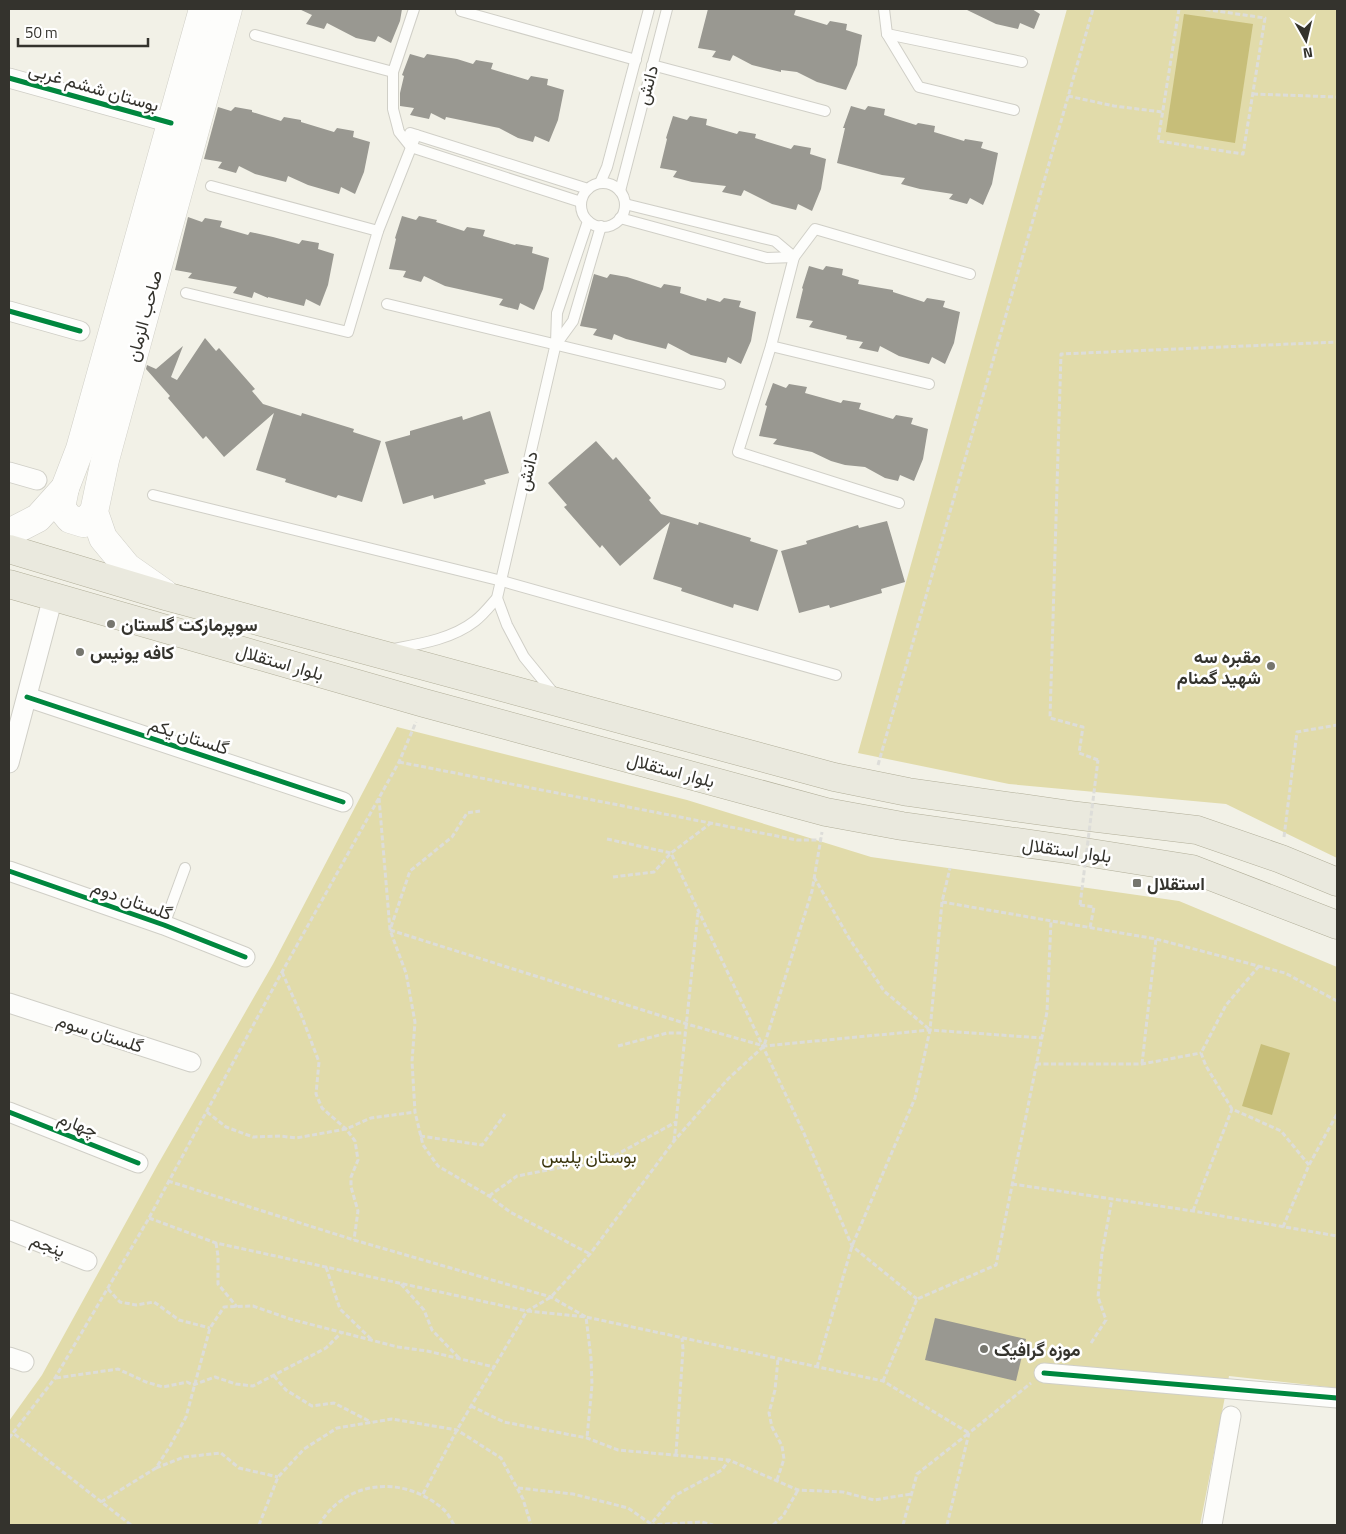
<svg xmlns="http://www.w3.org/2000/svg" width="1346" height="1534" font-family="'Titillium Web',Vazirmatn,sans-serif">
	<rect width="100%" height="100%" fill="#f2f1e7"/>
	<g fill="#e1dbaa">
		<path d="M1067 9H1337V858L1226 804 1009 784 858 753Z"/>
		<path d="M397 727 687 800 871 857 1179 901 1337 967V1388L1229 1376 1200 1525H9V1421L42 1375 157 1166 273 964Z"/>
	</g>
	<g fill="#c7be79">
		<path d="M1184 14 1253 24 1235 143 1166 132Z"/>
		<path d="M1261 1044 1290 1053 1272 1115 1242 1106Z"/>
	</g>
	<g fill="#999891">
		<path d="M299 9H402L400 21 391 43 378 36 375 42 356 38 327 23 324 29 306 24 312 15Z"/>
		<path d="M708 9H796L794 15 827 25 830 21 847 24 846 30 862 35 857 65 846 90 817 82 797 72 781 70V72L752 65 733 55 730 61 712 57 716 51 698 48Z"/>
		<path d="M965 9H1032L1040 14 1034 29 1020 23 1018 29 996 24Z"/>
		<path d="M410 54 424 58 427 54 457 59 473 64 476 60 493 63 491 69 528 80 531 76 548 79 547 85 564 90 558 120 549 142 535 136 533 142 518 138 499 128 446 117 445 120 431 113 429 119 410 115 414 108 400 106V93L404 76 402 75Z"/>
		<path d="M851 106 865 110 868 106 885 109 884 115 916 125 918 123 935 126 934 132 964 141 965 139 983 142 981 148 998 153 992 184 983 205 970 198 967 204 949 199 953 194 920 189 901 184 905 178 882 175 837 163 845 128H843Z"/>
		<path d="M218 107 231 111 235 107 252 110V112L281 121 284 117 301 120V122L334 132 337 128 354 131 353 137 370 142 364 172 355 194 341 187 339 194 308 185 288 176 286 182 255 174 239 166 236 173 218 168 222 162 204 159Z"/>
		<path d="M673 116 687 120 690 116 707 119 706 125 737 134 739 131 756 134 755 138 791 149 794 145 811 148 810 154 826 159 821 189 812 211 798 204 796 210 772 204 744 190 741 196 722 192 726 186 692 182 673 177 677 171 660 168 667 139 666 138Z"/>
		<path d="M402 216 416 220 419 216 437 220 436 222 464 231 467 227 485 230 483 236 515 245 516 244 533 247 532 253 549 258 543 289 534 310 520 303 518 310 499 305 503 299 445 286 424 276 421 282 403 277 406 271 389 269 396 239 395 238Z"/>
		<path d="M188 217 202 222 205 218 222 221 220 227 248 235 250 232 273 237 299 244 302 240 319 243 318 249 334 254 328 285 320 306 306 299 304 306 268 297V298L254 292 252 298 233 293 237 287 188 278 192 273 175 270Z"/>
		<path d="M809 266 823 270 826 266 843 269 842 275 859 280 858 284 893 290V292L924 302 927 298 945 301 943 307 960 312 954 343 945 364 932 357 929 364 899 356 880 346 878 352 859 348 863 342 846 339 847 336 809 327 813 321 796 318 803 289 802 288Z"/>
		<path d="M594 274 607 278 610 274 627 277 661 288 664 284 681 287 680 293 706 301 707 298 720 302 724 298 741 301 739 307 756 312 751 341 741 364 728 357 726 363 691 355 668 343 666 349 626 339 614 334 612 340 593 335 597 329 580 326Z"/>
		<path d="M205 338 216 351 219 348 255 389 252 391 263 404 301 416 302 413 354 429 353 432 381 441 362 502 338 495 336 498 285 482 286 479 256 470 274 413 224 457 206 436 203 439 168 398 170 396 146 369 147 365 156 369 183 346 171 377 177 380Z"/>
		<path d="M773 383 786 388 789 384 807 387 805 393 841 403 843 400 861 403 859 409 893 419 896 415 913 418 911 424 928 429 923 459 914 481 900 475 898 481 885 478 865 467 845 465 831 461 812 452 773 444 777 439 759 436 767 406 765 405Z"/>
		<path d="M490 411 509 473 484 480 486 484 434 499 433 495 403 504 385 442 410 435V431L462 416 463 420Z"/>
		<path d="M596 441 613 460 616 457 651 498 649 500 661 514 698 525 699 522 751 538 750 541 778 550 758 611 734 604 733 608 681 591 682 588 653 579 670 522 620 566 602 545 600 548 564 507 567 505 548 483Z"/>
		<path d="M887 521 905 582 881 589 882 593 830 608 829 605 799 613 781 551 807 544 806 541 858 525 859 528Z"/>
		<path d="M935 1318 1026 1339 1016 1381 925 1360Z"/>
	</g>
	<g fill="none" stroke-linecap="round" stroke-linejoin="round">
		<defs>
			<g id="service">
				<path d="M414 9 393 72V109L399 132 411 147 581 202"/>
				<path d="M884 9 887 34 919 87 1014 110"/>
				<path d="M461 11 636 60"/>
				<path d="M887 34 1022 62"/>
				<path d="M255 35 393 72"/>
				<path d="M652 65 825 111"/>
				<path d="M410 133 588 189"/>
				<path d="M600 183 607 167 649 9"/>
				<circle cx="603" cy="205" r="22"/>
				<path d="M211 186 378 231"/>
				<path d="M620 191 667 9"/>
				<path d="M625 204 775 241 794 257"/>
				<path d="M620 218 767 258 794 257"/>
				<path d="M186 293 348 332 378 231 416 135"/>
				<path d="M387 304 720 384"/>
				<path d="M557 343 573 321 601 226"/>
				<path d="M771 346 929 384"/>
				<path d="M153 495 502 581 836 675"/>
				<path d="M899 503 738 452 771 346 794 257 815 229 970 274"/>
				<path d="M497 598 507 625 524 657 555 695"/>
				<path d="M393 649C420 644 452 639 475 621 483 615 490 606 497 598L556 343 557 313 588 221"/>
				<path d="M164 925 185 868"/>
			</g>
			<g id="minor">
				<path d="M9 78 171 123"/>
				<path d="M9 311 80 331"/>
				<path d="M9 472 37 480"/>
				<path d="M27 697 343 802"/>
				<path d="M9 763 53 597"/>
				<path d="M9 871 164 925 245 957"/>
				<path d="M9 1003 191 1062"/>
				<path d="M9 1112 138 1163"/>
				<path d="M9 1230 87 1261"/>
				<path d="M9 1357 24 1362"/>
				<path d="M1044 1373 1337 1398"/>
				<path d="M1212 1525 1231 1416"/>
			</g>
			<g id="secondary">
				<path d="M65 488 61 508 70 519 83 523 94 512"/>
				<path d="M9 533 38 518 65 488 80 449 203 9"/>
				<path d="M164 593 127 567 103 538 94 512 105 460 228 9"/>
			</g>
			<g id="primary">
				<path d="M9 549 169 597 834 777 908 792 1071 815 1197 830 1281 859 1337 882"/>
				<path d="M9 584 424 703 826 812 902 826 1066 849 1192 869 1337 925"/>
			</g>
		</defs>
		<use href="#service" stroke="#d0cfc7" stroke-width="12"/>
		<use href="#minor" stroke="#d0cfc7" stroke-width="21"/>
		<use href="#secondary" stroke="#d0cfc7" stroke-width="29"/>
		<use href="#primary" stroke="#b1ae99" stroke-width="29"/>
		<g stroke="#ddddd9" stroke-width="3" stroke-dasharray="5 2.5" stroke-linecap="butt">
			<path d="M1179 9 1158 141 1243 154 1265 18 1203 9"/>
			<path d="M1253 94 1337 97"/>
			<path d="M1068 96 1114 106 1162 112"/>
			<path d="M1098 760 1079 753 1083 727 1050 718 1061 354 1337 342"/>
			<path d="M399 762 797 840H821"/>
			<path d="M878 765 1093 9"/>
			<path d="M379 798 390 930 406 973 415 1022 412 1061 415 1112 423 1145 438 1166 489 1196 510 1212 590 1254"/>
			<path d="M1284 837 1297 732 1337 725"/>
			<path d="M607 839 671 853 803 1131 852 1246 917 1299"/>
			<path d="M613 877 654 872 671 853 711 823"/>
			<path d="M814 877 849 938 884 991 930 1030"/>
			<path d="M942 902 1156 939 1285 973 1337 1001"/>
			<path d="M1080 905 1094 907 1090 928"/>
			<path d="M391 927 410 871 452 837 467 813 480 811"/>
			<path d="M390 930 687 1024 764 1046 930 1030 1042 1038"/>
			<path d="M1259 966 1226 1005 1201 1053 1206 1066 1232 1109 1281 1131 1309 1165"/>
			<path d="M282 972 302 1017 319 1062 316 1094 322 1108 346 1129 355 1141 358 1160 351 1177V1187L358 1211 354 1240"/>
			<path d="M618 1046 667 1033H686"/>
			<path d="M1036 1064H1142L1201 1053"/>
			<path d="M1142 1064 1156 939"/>
			<path d="M207 1112 226 1127 253 1137 280 1136 296 1138 346 1129 371 1118 415 1112"/>
			<path d="M420 1136 482 1145 505 1114"/>
			<path d="M674 1141 698 913"/>
			<path d="M168 1181 354 1240 551 1297 586 1317 591 1358 592 1385 587 1438"/>
			<path d="M1012 1184 1193 1211 1337 1236"/>
			<path d="M489 1196 517 1176 574 1165 588 1166 614 1156 676 1122"/>
			<path d="M1193 1211 1232 1109"/>
			<path d="M149 1218 216 1243 527 1311 586 1317 883 1381 969 1433 917 1474 903 1525"/>
			<path d="M1283 1227 1309 1165 1337 1114"/>
			<path d="M216 1243 218 1256V1284L237 1307"/>
			<path d="M326 1267 340 1309 371 1339"/>
			<path d="M401 1284 424 1310 432 1330 460 1359"/>
			<path d="M108 1289 120 1302 136 1305 154 1302 179 1320 210 1328"/>
			<path d="M1091 1343 1106 1320 1098 1297 1102 1253 1112 1199"/>
			<path d="M817 1367 852 1246 915 1098 930 1030 942 902 950 868"/>
			<path d="M274 1376 286 1390 312 1406 334 1403 371 1422"/>
			<path d="M56 1378 118 1369 146 1382 163 1387 187 1382 193 1385 215 1377 236 1384 253 1386 326 1348 342 1332"/>
			<path d="M883 1381 917 1299 996 1265 1047 1012 1051 921"/>
			<path d="M471 1406 504 1422 587 1438 618 1450 729 1460 798 1490 843 1492 874 1500 911 1494"/>
			<path d="M9 1438 13 1433"/>
			<path d="M676 1454 683 1349 682 1338"/>
			<path d="M156 1468 184 1457 221 1453 239 1468 278 1477"/>
			<path d="M777 1480 784 1459 782 1446 772 1427 769 1413 775 1390 778 1359"/>
			<path d="M518 1488 573 1494 628 1508 651 1524 674 1496 722 1470 729 1460"/>
			<path d="M423 1494 457 1430 527 1311 551 1297 590 1254 674 1141 728 1079 764 1046 812 891 822 832"/>
			<path d="M101 1502 156 1468 170 1446 186 1417 210 1328 224 1307 253 1306 290 1319 398 1347 427 1351 494 1367"/>
			<path d="M131 1525 13 1433 55 1378 149 1218 282 972 399 762 416 722"/>
			<path d="M259 1525 278 1477 304 1449 337 1428 392 1419 457 1430 501 1458 523 1499 531 1525"/>
			<path d="M319 1525C346 1479 404 1475 443 1509 448 1513 451 1520 454 1525"/>
			<path d="M650 1525 702 1522 713 1525"/>
			<path d="M773 1525 783 1516 798 1490"/>
			<path d="M947 1525 969 1433 1031 1383"/>
		</g>
		<use href="#service" stroke="#fdfdfb" stroke-width="10"/>
		<use href="#minor" stroke="#fdfdfb" stroke-width="19"/>
		<use href="#secondary" stroke="#fdfdfb" stroke-width="28"/>
		<use href="#primary" stroke="#eae9de" stroke-width="28"/>
		<path stroke="#ddddd9" stroke-width="3" stroke-dasharray="5 2.5" stroke-linecap="butt" d="M1080 905 1098 760"/>
		<defs>
			<g id="cycleway">
				<path d="M9 78 171 123"/>
				<path d="M9 311 80 331"/>
				<path d="M27 697 343 802"/>
				<path d="M9 871 164 925 245 957"/>
				<path d="M9 1112 138 1163"/>
				<path d="M1044 1373 1337 1398"/>
			</g>
		</defs>
		<use href="#cycleway" stroke="#fff" stroke-width="8"/>
		<use href="#cycleway" stroke="#00873e" stroke-width="5"/>
	</g>
	<g fill="#76766e" stroke="#fff" stroke-width="2">
		<circle cx="111" cy="624" r="5"/>
		<circle cx="80" cy="652" r="5"/>
		<circle cx="1271" cy="666" r="5"/>
		<rect x="1132" y="878" width="10" height="10" rx="2.5"/>
		<circle cx="984" cy="1349" r="5"/>
	</g>
	<g text-anchor="middle" dominant-baseline="central" stroke-width="5" stroke-linejoin="round" paint-order="stroke">
		<g font-size="18" fill="#34332d" stroke="#fff">
			<text transform="translate(647 85) rotate(-75)">دانش</text>
			<text transform="translate(94 87) rotate(16)">بوستان ششم غربی</text>
			<text transform="translate(144 316) rotate(-75)">صاحب الزمان</text>
			<text transform="translate(527 471) rotate(-77)">دانش</text>
			<text transform="translate(280 662) rotate(16)">بلوار استقلال</text>
			<text transform="translate(189 736) rotate(18)">گلستان یکم</text>
			<text transform="translate(671 770) rotate(15)">بلوار استقلال</text>
			<text transform="translate(1067 850) rotate(8)">بلوار استقلال</text>
			<text transform="translate(132 900) rotate(20)">گلستان دوم</text>
			<text transform="translate(100 1033) rotate(18)">گلستان سوم</text>
			<text transform="translate(78 1124) rotate(21)">چهارم</text>
			<text transform="translate(48 1245) rotate(22)">پنجم</text>
		</g>
		<g font-size="18" font-weight="bold" fill="#34332d" stroke="#fff" text-anchor="start">
			<text x="121" y="624">سوپرمارکت گلستان</text>
			<text x="90" y="652">کافه یونیس</text>
			<text x="1261" y="656" text-anchor="end">مقبره سه<tspan x="1261" dy="21">شهید گمنام</tspan></text>
			<text x="1147" y="883">استقلال</text>
			<text x="994" y="1349">موزه گرافیک</text>
		</g>
		<g font-size="18" fill="#3b360e" stroke="#fff">
			<text x="589" y="1156">بوستان پلیس</text>
		</g>
	</g>
	<rect width="1346" height="1534" fill="none" stroke="#34332d" stroke-width="20"/>
	<g transform="translate(1306 40) rotate(172)" stroke="#ffffff" stroke-width="4" paint-order="stroke">
	<path d="M0-4L9 19L0 12L-9 19Z" fill="#34332d"/>
	<text y="-8" font-size="14" font-weight="bold" text-anchor="middle" fill="#34332d">N</text>
	</g>
	<path d="M18 38v8h130v-8" fill="none" stroke="#34332d" stroke-width="2.5"/>
	<text x="25" y="38" font-size="15" fill="#34332d" stroke="#ffffff" stroke-width="4" paint-order="stroke">50 m</text>
</svg>
